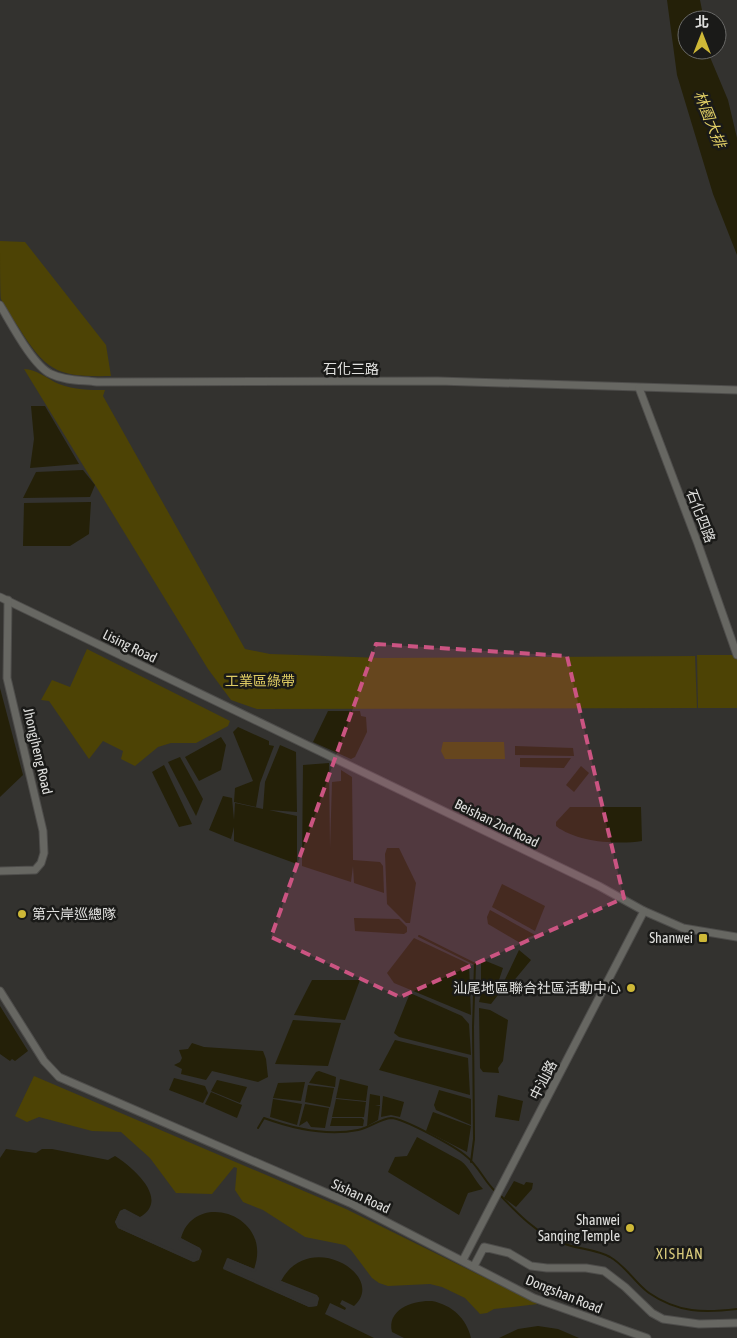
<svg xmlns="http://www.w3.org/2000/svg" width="737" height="1338" font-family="'Asap Condensed','Noto Sans TC',sans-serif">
	<rect width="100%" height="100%" fill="#33322f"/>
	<g fill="#4d4305">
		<path d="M0 241 25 242 106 345 111 376C59 377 47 373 19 328 13 319 5 309 1 299 0 289 0 253 0 241Z"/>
		<path d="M24 369C37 369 47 379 59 384 75 390 89 390 105 390L103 396 245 649 270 654 382 658 695 656 697 708 257 709 231 700 208 669Z"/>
		<path d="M87 649 230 721 228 726 196 743H171L158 747 135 766 121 759 123 751 103 741 89 759 49 701 41 700 52 680 70 687Z"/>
		<path d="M697 655H737V708H698Z"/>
		<path d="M443 742H504L505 759H445L441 751Z"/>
		<path d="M34 1076 346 1209 538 1304 494 1309 487 1313 480 1314 465 1298 442 1287 430 1284 388 1286 379 1283 372 1278 351 1250 345 1245 305 1237 263 1210 243 1202 235 1190 237 1168 234 1167 212 1194 176 1193 150 1158 121 1132 92 1131 39 1117 27 1122 15 1116Z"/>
	</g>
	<g fill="#242008">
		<path d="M667 0H700L704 20H687V50H707L728 100 737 138V255L713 194 677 75Z"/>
		<path d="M31 406H45L79 464 30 468 34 439Z"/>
		<path d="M83 470 95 485 90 497 23 498 36 472Z"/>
		<path d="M91 502 89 534 70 546H23L24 503Z"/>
		<path d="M0 688 23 775 0 797Z"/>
		<path d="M328 711H360L361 716 366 717 367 732 355 757 351 759 313 742Z"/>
		<path d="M238 727 269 741V745L274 746 260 783 256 807 234 802 235 788 253 781 233 732Z"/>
		<path d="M221 737 226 745 221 770 199 781 185 757Z"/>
		<path d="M280 745 296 752 297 812 269 810 297 816V864L234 841V827L231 839 209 830 223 796 232 798 234 820 235 803 263 809 265 782Z"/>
		<path d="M515 746 573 748 574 756 515 755Z"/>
		<path d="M180 757 203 799 196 816 168 762Z"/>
		<path d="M520 758H571L564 768 520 767Z"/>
		<path d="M329 763 330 849 332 782 341 781V770L352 777 353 860 380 862 383 866 384 893 354 883 353 866 351 882 302 866 303 765Z"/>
		<path d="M164 765 192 824 179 827 152 772Z"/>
		<path d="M581 766 589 773 574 792 566 785Z"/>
		<path d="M570 807H641L642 841C617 845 576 842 556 826V822Z"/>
		<path d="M387 848H399L416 883 410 923H406L387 904 385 854Z"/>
		<path d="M502 884 545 906 535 931 492 907Z"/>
		<path d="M490 910 535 935 527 938 522 944 488 924 487 917Z"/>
		<path d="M354 918 399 919 407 927V932L404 934 355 931Z"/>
		<path d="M414 938 469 964 471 1015 394 983 387 973Z"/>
		<path d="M519 950 531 960 502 995H498L491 1004 479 1002 483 986 500 990Z"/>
		<path d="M481 959 503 968 497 986 481 982Z"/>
		<path d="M312 980H360L345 1020 294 1015Z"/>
		<path d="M410 993 462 1016 469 1024 471 1055 399 1037 394 1033Z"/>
		<path d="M0 1006 28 1051 15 1061 12 1059 10 1061 0 1054Z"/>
		<path d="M479 1008 490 1010 508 1020 503 1061 498 1068 499 1073 483 1072 480 1068Z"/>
		<path d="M293 1020 341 1023 328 1066 275 1064Z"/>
		<path d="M395 1040 468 1058 470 1095 379 1070Z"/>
		<path d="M192 1043 204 1047 263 1051 266 1059 268 1077 258 1082 212 1071 206 1080 181 1074 182 1069 174 1065 180 1062 182 1058 179 1050 188 1049Z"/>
		<path d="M319 1071 336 1077 335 1087 309 1083 316 1072Z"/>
		<path d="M174 1078 205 1086 208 1093 203 1103 169 1090Z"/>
		<path d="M340 1079 368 1086 366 1101 336 1098Z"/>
		<path d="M217 1080 247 1087 240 1103 211 1091Z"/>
		<path d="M305 1082 301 1101 273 1098 278 1083Z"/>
		<path d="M308 1085 334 1088 330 1107 305 1102Z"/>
		<path d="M439 1090 471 1099V1125L436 1110 434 1105Z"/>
		<path d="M211 1092 242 1105 237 1118 205 1104Z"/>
		<path d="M370 1094 380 1096V1105H375L380 1106 378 1120 367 1126Z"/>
		<path d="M498 1095 523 1101 519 1121 495 1117Z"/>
		<path d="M383 1096 404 1102 400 1117 391 1115 381 1117Z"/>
		<path d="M273 1099 302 1104 297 1125 270 1117Z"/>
		<path d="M336 1099 366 1102 364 1117H332Z"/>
		<path d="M305 1104 329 1108 325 1128 311 1127 307 1121 299 1126Z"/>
		<path d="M433 1112 471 1126 467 1152 426 1131Z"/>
		<path d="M332 1118H362L364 1120 363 1126H330Z"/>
		<path d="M417 1137 461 1161C470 1168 474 1180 483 1189L468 1193 459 1215 388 1172 395 1157 407 1156Z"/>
		<path d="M6 1149 36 1153 42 1149H52L108 1160 115 1156C131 1166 171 1199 140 1217L125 1209 120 1211 115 1222 118 1228 193 1262 199 1259 200 1248 181 1238C195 1189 274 1215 254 1269L228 1258 223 1269 309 1307 317 1306 319 1298 281 1281C309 1228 388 1276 354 1306L342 1300 340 1304 346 1308 345 1310 330 1303 325 1314 374 1338H0V1158Z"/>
		<path d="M514 1181 524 1185 526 1182 533 1183 532 1189 516 1207 504 1198Z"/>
		<path d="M432 1301C452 1305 466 1318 471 1338H404L392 1332C386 1309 414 1300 432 1301Z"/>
		<path d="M538 1326 558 1329 579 1338H499L518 1329Z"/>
	</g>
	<g fill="#33322f">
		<path d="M124 1209 143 1219H139L124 1212 118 1222 120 1226 194 1259 197 1258 198 1249 179 1240 178 1237 200 1248 202 1251 199 1260 194 1262 118 1228 115 1222 120 1211Z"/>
		<path d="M227 1258 257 1270 254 1272 229 1261 226 1267 309 1305 315 1304V1297L280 1283 279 1280 317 1295 319 1298 317 1306 309 1307 223 1268Z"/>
	</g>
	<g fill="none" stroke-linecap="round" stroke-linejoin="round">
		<g stroke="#242008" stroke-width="2">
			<path d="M419 936 475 964 473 1027 474 1139 471 1162"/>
			<path d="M258 1128 264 1118C294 1129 327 1136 358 1130 369 1128 380 1119 391 1118 403 1118 456 1147 466 1156 478 1165 484 1181 495 1191"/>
			<path d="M499 1194C517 1213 537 1234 562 1243 577 1249 595 1249 610 1257 626 1266 635 1283 649 1293 678 1313 704 1313 737 1309"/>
		</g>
		<defs>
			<g id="minor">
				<path d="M0 305C11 323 33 366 51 374 65 381 82 380 97 382L438 381 737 390"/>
				<path d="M639 388 698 544 737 655"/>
				<path d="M0 597 599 886 644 911 683 928 737 937"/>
				<path d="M0 871 35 870 41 863 44 853 43 831 7 678 8 600"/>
				<path d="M0 991 44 1061 59 1077 350 1203 534 1298 647 1338"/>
				<path d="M463 1260 644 911"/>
				<path d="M474 1266 484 1247 509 1253 531 1266 547 1268H586L604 1271 625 1287 652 1313 663 1319 699 1324 737 1323"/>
			</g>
		</defs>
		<use href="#minor" stroke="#4e4d4b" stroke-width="9"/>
		<use href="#minor" stroke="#676762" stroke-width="7"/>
	</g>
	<path fill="#cb5482" fill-opacity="0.2" stroke="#cb5482" stroke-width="4" stroke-dasharray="10 6" stroke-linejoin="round" d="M376 644 567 656 624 898 400 997 271 937Z"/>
	<g fill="#ceb837" stroke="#1a1a18" stroke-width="2">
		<circle cx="22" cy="914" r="5"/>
		<rect x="698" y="933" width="10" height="10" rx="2.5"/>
		<circle cx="631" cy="988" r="5"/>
		<circle cx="630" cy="1228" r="5"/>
	</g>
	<g text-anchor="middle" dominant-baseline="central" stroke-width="5" stroke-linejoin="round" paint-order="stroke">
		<g font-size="14" fill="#e0e0de" stroke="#1a1a18">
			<text x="351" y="369">石化三路</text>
			<text transform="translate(701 516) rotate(69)">石化四路</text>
			<text transform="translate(130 646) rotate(26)">Lising Road</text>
			<text transform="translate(38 751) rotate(77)">Jhongjheng Road</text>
			<text transform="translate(497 823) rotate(26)">Beishan 2nd Road</text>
			<text transform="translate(543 1080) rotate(-63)">中汕路</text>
			<text transform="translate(361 1196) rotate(25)">Sishan Road</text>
			<text transform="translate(564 1294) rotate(22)">Dongshan Road</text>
		</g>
		<g font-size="14" fill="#dfcc63" stroke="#1a1a18">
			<text x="260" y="681">工業區綠帶</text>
		</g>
		<g font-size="14" fill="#e0e0de" stroke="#1a1a18" text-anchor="end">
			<text x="32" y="914" text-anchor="start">第六岸巡總隊</text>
			<text x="693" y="938">Shanwei</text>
			<text x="621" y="988">汕尾地區聯合社區活動中心</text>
			<text x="620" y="1220">Shanwei<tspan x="620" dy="16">Sanqing Temple</tspan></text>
		</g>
		<g font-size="15" font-style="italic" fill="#e0ce65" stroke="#1a1a18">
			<text transform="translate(710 119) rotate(68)">林園大排</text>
		</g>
		<g font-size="15" letter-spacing="1" fill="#d7c97b" stroke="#1a1a18">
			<text x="680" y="1253">XISHAN</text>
		</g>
	</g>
	<g transform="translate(702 35)"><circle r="24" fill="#1a1a18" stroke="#696967"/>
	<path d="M0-4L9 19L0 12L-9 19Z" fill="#ceb837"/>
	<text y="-8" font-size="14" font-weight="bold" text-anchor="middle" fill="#e0e0de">北</text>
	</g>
</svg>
